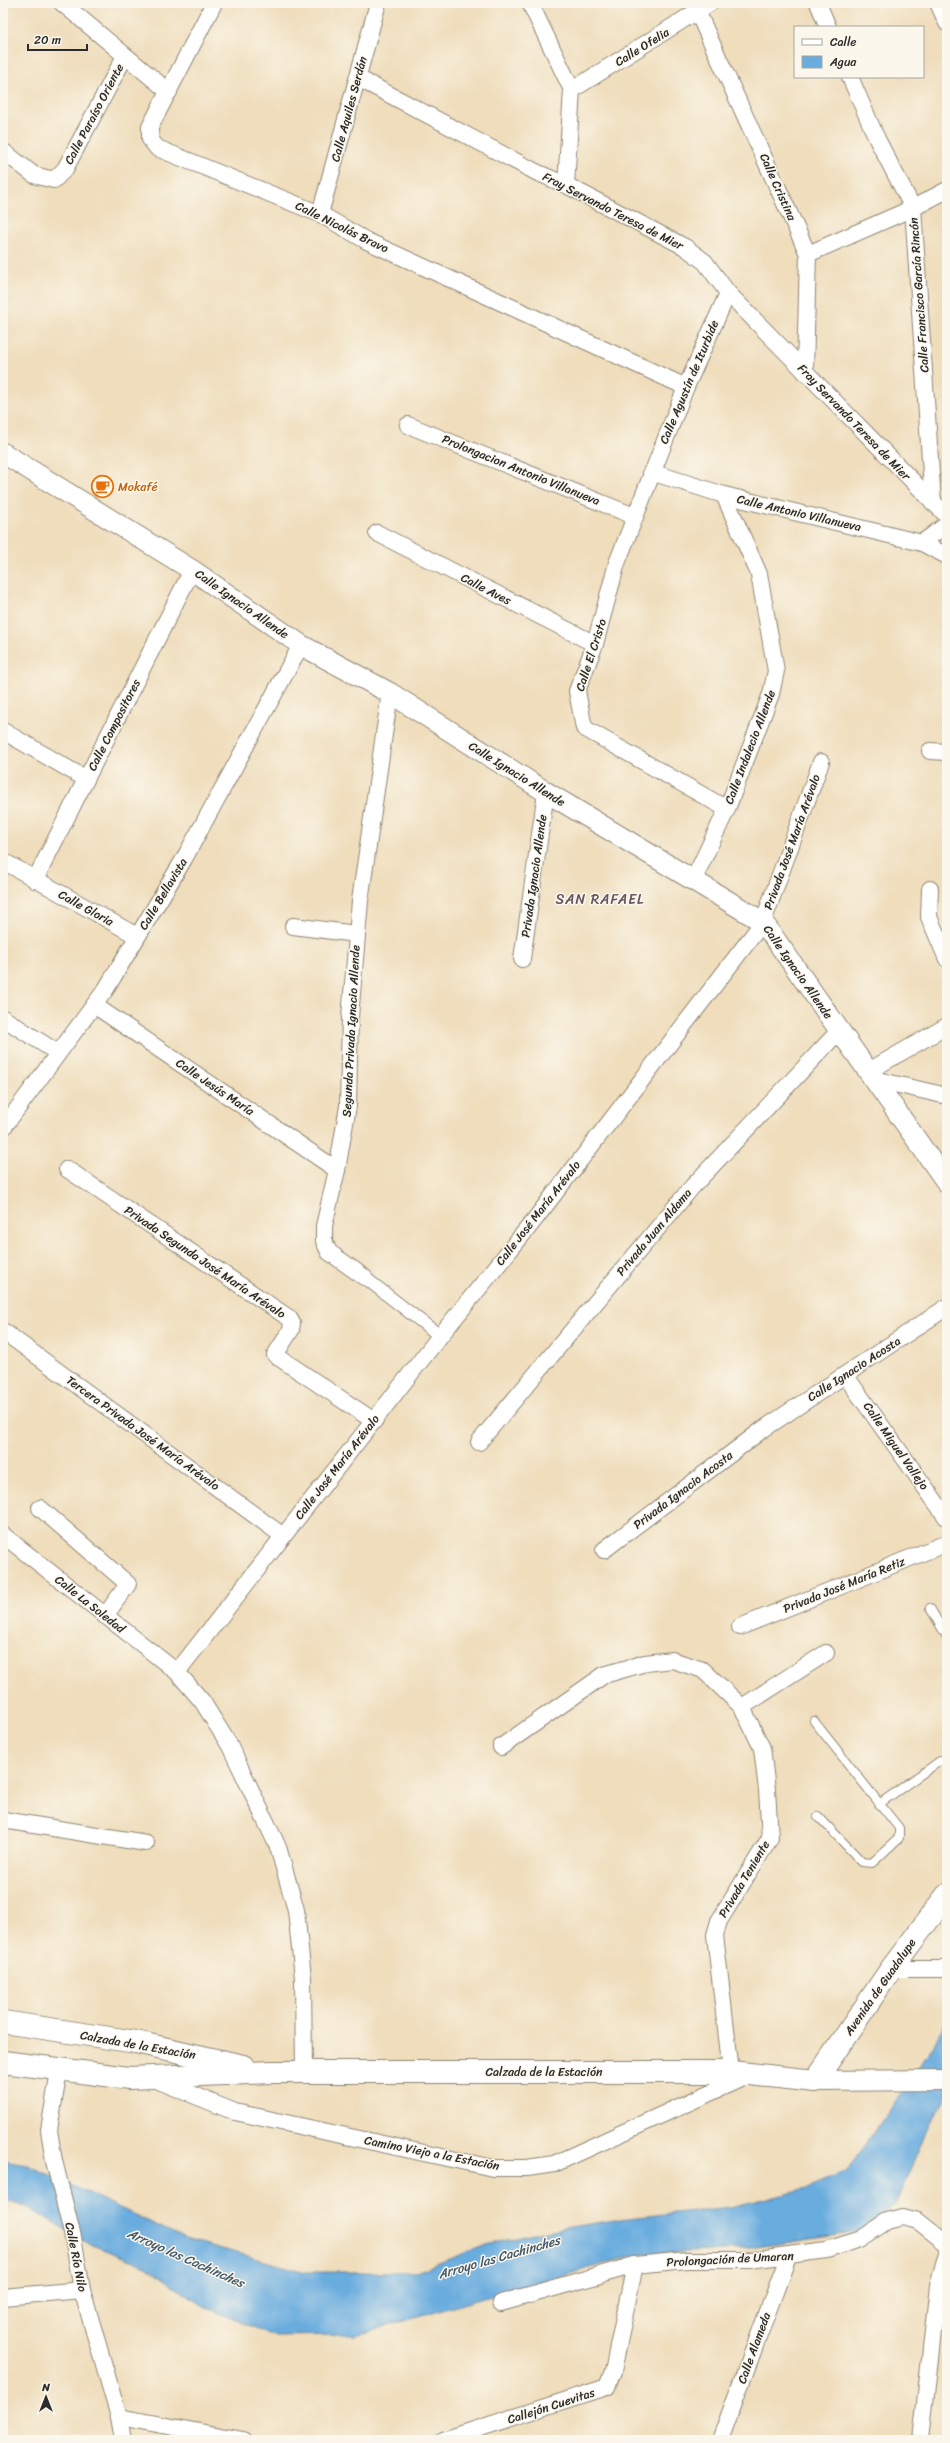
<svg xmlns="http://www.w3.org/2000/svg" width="950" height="2443" font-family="Sriracha,sans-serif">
	<rect width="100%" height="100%" fill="#fbf7ec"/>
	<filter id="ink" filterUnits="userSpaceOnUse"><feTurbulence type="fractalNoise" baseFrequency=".025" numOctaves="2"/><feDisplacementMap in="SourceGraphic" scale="8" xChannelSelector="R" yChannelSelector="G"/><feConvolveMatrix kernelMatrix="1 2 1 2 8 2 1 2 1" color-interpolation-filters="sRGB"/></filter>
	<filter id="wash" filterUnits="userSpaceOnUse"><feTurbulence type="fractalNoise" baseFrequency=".012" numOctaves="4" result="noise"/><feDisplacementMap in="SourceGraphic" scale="16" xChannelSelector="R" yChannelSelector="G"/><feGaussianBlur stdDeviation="0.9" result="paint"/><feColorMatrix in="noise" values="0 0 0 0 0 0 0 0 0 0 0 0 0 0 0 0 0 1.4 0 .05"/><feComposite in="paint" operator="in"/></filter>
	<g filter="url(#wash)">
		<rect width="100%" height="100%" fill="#efddbb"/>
		<path fill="#69acde" stroke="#4a6c84" d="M947 2022V2097L929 2125 895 2205 859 2232 743 2249 635 2255 355 2335 273 2336 203 2306 143 2265 90 2244 29 2208 3 2200V2161L28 2165 186 2239 305 2272H416L482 2246 551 2230 627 2218 731 2207 810 2187 845 2172 902 2093Z"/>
	</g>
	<g filter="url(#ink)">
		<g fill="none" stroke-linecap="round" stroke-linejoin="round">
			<defs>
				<g id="service">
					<path d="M930 1608 947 1637"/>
					<path d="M814 1721 899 1828V1838L872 1863 862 1862 818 1816"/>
					<path d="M879 1804 947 1756"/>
				</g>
				<path id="pedestrian" d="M364 1277 440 1336"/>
				<g id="minor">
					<path d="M62 3 169 92"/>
					<path d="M214 3 150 127V139L157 148 320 214 367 241 686 387"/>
					<path d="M530 3 572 90 566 185"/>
					<path d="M818 3 828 27"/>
					<path d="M938 3 947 23"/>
					<path d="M698 13 808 254 805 372"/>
					<path d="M850 77 877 139 913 208 933 503"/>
					<path d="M358 78 536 172 566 185 685 247 705 262 728 293 947 516"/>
					<path d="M572 90 710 3"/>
					<path d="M3 151 34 175 54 180 65 169 125 56"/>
					<path d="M320 214 378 3"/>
					<path d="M808 254 913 208 947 190"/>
					<path d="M408 425 634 516"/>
					<path d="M651 472 724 495 922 543 947 556"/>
					<path d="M377 533 595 644"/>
					<path d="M922 543 947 524"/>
					<path d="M3 731 86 779"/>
					<path d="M930 751 947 752"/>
					<path d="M727 809 584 728 577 691 595 644 617 563 686 387 728 293"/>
					<path d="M3 861 137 936"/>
					<path d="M35 880 192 570"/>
					<path d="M693 881 727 809 771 694 776 671 759 574 724 495"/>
					<path d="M930 889 929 917 947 959"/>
					<path d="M293 926 356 934"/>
					<path d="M522 959 546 792"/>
					<path d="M94 1005 337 1170"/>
					<path d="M3 1018 58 1053"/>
					<path d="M867 1072 947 1026"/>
					<path d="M873 1079 947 1096"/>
					<path d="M3 1128 106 989 184 859 301 645"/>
					<path d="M67 1169 289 1318 292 1323 291 1330 275 1355 374 1421"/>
					<path d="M364 1277 329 1252 324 1241V1226L337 1170 348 1106 350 1017 360 901 390 693"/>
					<path d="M3 1331 283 1536"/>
					<path d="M845 1375 947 1518"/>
					<path d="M479 1442 692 1187 839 1031"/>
					<path d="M40 1508 128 1584 105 1616"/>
					<path d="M3 1535 177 1672 202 1701 230 1746 278 1847 296 1910 303 1978 304 2072"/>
					<path d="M604 1550 762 1430 947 1307"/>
					<path d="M740 1627 947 1543"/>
					<path d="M177 1672 440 1336 532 1223 763 922 821 762"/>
					<path d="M742 1707 826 1653"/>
					<path d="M501 1747 604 1675 645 1663 672 1660 703 1670 742 1707 762 1748 767 1790 770 1838 719 1921 715 1935 731 2072"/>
					<path d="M3 1820 146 1843"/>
					<path d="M891 1969H947"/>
					<path d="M59 2071 49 2130 54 2161 73 2237 82 2290 119 2417 123 2440"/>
					<path d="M154 2079 235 2112 493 2168H527L554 2164 749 2075"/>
					<path d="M3 2297 82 2290"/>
					<path d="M501 2303 635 2265 687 2260H750L827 2250 860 2239 887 2221 903 2217 918 2221 947 2244"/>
					<path d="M119 2417 243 2440"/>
					<path d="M443 2440 607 2387 613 2371 635 2265"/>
					<path d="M720 2440 788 2257"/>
					<path d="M921 2440 938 2285 947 2253"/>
				</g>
				<g id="tertiary">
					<path d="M3 453 192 570 301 645 390 693 546 792 763 922 947 1183"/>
					<path d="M815 2081 947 2080"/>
				</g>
				<g id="secondary">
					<path d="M3 2022 136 2042 243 2066"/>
					<path d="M3 2062 129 2078 272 2072H731L815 2081 891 1969 947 1895"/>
				</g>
			</defs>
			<use href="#service" stroke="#8d8473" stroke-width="10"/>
			<use href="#pedestrian" stroke="#8d8473" stroke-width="14"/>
			<use href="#minor" stroke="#8d8473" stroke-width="18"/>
			<use href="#tertiary" stroke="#8d8473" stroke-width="22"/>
			<use href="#secondary" stroke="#8d8473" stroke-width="24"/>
			<use href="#service" stroke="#fff" stroke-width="8"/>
			<use href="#pedestrian" stroke="#fff" stroke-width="12"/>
			<use href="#minor" stroke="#fff" stroke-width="16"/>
			<use href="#tertiary" stroke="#fff" stroke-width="20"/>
			<use href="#secondary" stroke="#fff" stroke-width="22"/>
		</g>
	</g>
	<defs>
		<symbol id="cafe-ring" viewBox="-11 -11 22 22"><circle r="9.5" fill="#fbf7ec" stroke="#e8710a" stroke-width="1.5"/><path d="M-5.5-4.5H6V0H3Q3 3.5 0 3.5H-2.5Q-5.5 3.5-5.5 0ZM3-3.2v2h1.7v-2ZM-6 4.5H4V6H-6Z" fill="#e8710a"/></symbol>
	</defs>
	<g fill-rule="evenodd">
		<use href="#cafe-ring" x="90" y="474" width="25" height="25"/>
	</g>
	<g text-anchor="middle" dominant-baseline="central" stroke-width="3" stroke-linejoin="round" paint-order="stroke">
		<g font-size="12" fill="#2b2b2b" stroke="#fbf7ec">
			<text transform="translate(642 47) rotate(-32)">Calle Ofelia</text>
			<text transform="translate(349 109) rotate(-75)">Calle Aquiles Serdán</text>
			<text transform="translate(94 114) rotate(-62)">Calle Paraíso Oriente</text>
			<text transform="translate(778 187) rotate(66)">Calle Cristina</text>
			<text transform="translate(613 211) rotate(27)">Fray Servando Teresa de Mier</text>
			<text transform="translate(342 227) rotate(26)">Calle Nicolás Bravo</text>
			<text transform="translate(919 295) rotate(-94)">Calle Francisco García Rincón</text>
			<text transform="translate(689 382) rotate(-67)">Calle Agustín de Iturbide</text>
			<text transform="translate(854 422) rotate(46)">Fray Servando Teresa de Mier</text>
			<text transform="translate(521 470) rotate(22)">Prolongacion Antonio Villanueva</text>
			<text transform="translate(799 513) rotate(13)">Calle Antonio Villanueva</text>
			<text transform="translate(486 589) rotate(27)">Calle Aves</text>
			<text transform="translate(242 604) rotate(35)">Calle Ignacio Allende</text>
			<text transform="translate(591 655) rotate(-72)">Calle El Cristo</text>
			<text transform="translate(114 725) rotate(-63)">Calle Compositores</text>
			<text transform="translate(750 747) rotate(-69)">Calle Indalecio Allende</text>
			<text transform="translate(517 774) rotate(32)">Calle Ignacio Allende</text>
			<text transform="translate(792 842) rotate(-70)">Privada José María Arévalo</text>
			<text transform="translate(534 876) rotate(-82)">Privada Ignacio Allende</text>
			<text transform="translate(163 894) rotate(-59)">Calle Bellavista</text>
			<text transform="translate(86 908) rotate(29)">Calle Gloria</text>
			<text transform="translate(798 972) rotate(55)">Calle Ignacio Allende</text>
			<text transform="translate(351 1031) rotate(-87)">Segunda Privada Ignacio Allende</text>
			<text transform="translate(215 1087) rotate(34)">Calle Jesús María</text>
			<text transform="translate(538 1213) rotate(-52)">Calle José María Arévalo</text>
			<text transform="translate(654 1232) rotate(-50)">Privada Juan Aldama</text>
			<text transform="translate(205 1262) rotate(34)">Privada Segunda José María Arévalo</text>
			<text transform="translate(854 1369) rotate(-33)">Calle Ignacio Acosta</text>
			<text transform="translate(143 1433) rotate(36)">Tercera Privada José María Arévalo</text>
			<text transform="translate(896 1446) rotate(55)">Calle Miguel Vallejo</text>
			<text transform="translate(337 1467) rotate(-52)">Calle José María Arévalo</text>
			<text transform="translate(683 1490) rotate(-37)">Privada Ignacio Acosta</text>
			<text transform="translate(844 1585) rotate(-22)">Privada José María Retiz</text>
			<text transform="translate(90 1604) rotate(38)">Calle La Soledad</text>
			<text transform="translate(744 1879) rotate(-59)">Privada Teniente</text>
			<text transform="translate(880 1987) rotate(-55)">Avenida de Guadalupe</text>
			<text transform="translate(138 2045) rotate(10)">Calzada de la Estación</text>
			<text x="544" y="2072">Calzada de la Estación</text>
			<text transform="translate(432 2153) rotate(11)">Camino Viejo a la Estación</text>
			<text transform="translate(76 2257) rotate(79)">Calle Río Nilo</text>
			<text transform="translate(730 2259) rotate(-3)">Prolongación de Umaran</text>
			<text transform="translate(754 2348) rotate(-70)">Calle Alameda</text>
			<text transform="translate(551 2406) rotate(-18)">Callejón Cuevitas</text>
		</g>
		<g font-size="12" fill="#c56008" stroke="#fbf7ec" text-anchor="start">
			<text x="118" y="487">Mokafé</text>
		</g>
		<g font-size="13" font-style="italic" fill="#41586a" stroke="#fbf7ec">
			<text transform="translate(499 2257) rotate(-16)">Arroyo las Cachinches</text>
			<text transform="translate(186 2258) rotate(24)">Arroyo las Cachinches</text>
		</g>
		<g font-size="14" letter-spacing="1" fill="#655763" stroke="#fbf7ec">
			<text x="600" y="899">SAN RAFAEL</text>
		</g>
	</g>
	<rect width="950" height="2443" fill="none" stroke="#fbf7ec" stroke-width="16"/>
	<rect x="794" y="26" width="130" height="52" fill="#fbf7ec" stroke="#a8a59f"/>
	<rect x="802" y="39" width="20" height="6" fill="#ffffff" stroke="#a8a59f"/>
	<text x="830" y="46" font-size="12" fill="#2b2b2b">Calle</text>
	<rect x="802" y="56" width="20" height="12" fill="#69acde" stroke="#a8a59f"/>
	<text x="830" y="66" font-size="12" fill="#2b2b2b">Agua</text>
	<g transform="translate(46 2397)" stroke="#fbf7ec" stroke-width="3" paint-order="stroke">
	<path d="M0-3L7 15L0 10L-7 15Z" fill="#2b2b2b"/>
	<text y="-6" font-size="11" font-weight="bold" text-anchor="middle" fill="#2b2b2b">N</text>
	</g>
	<path d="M28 44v6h59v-6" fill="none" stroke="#2b2b2b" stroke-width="2"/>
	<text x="34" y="44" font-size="12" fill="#2b2b2b" stroke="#fbf7ec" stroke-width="3" paint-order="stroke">20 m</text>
</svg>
